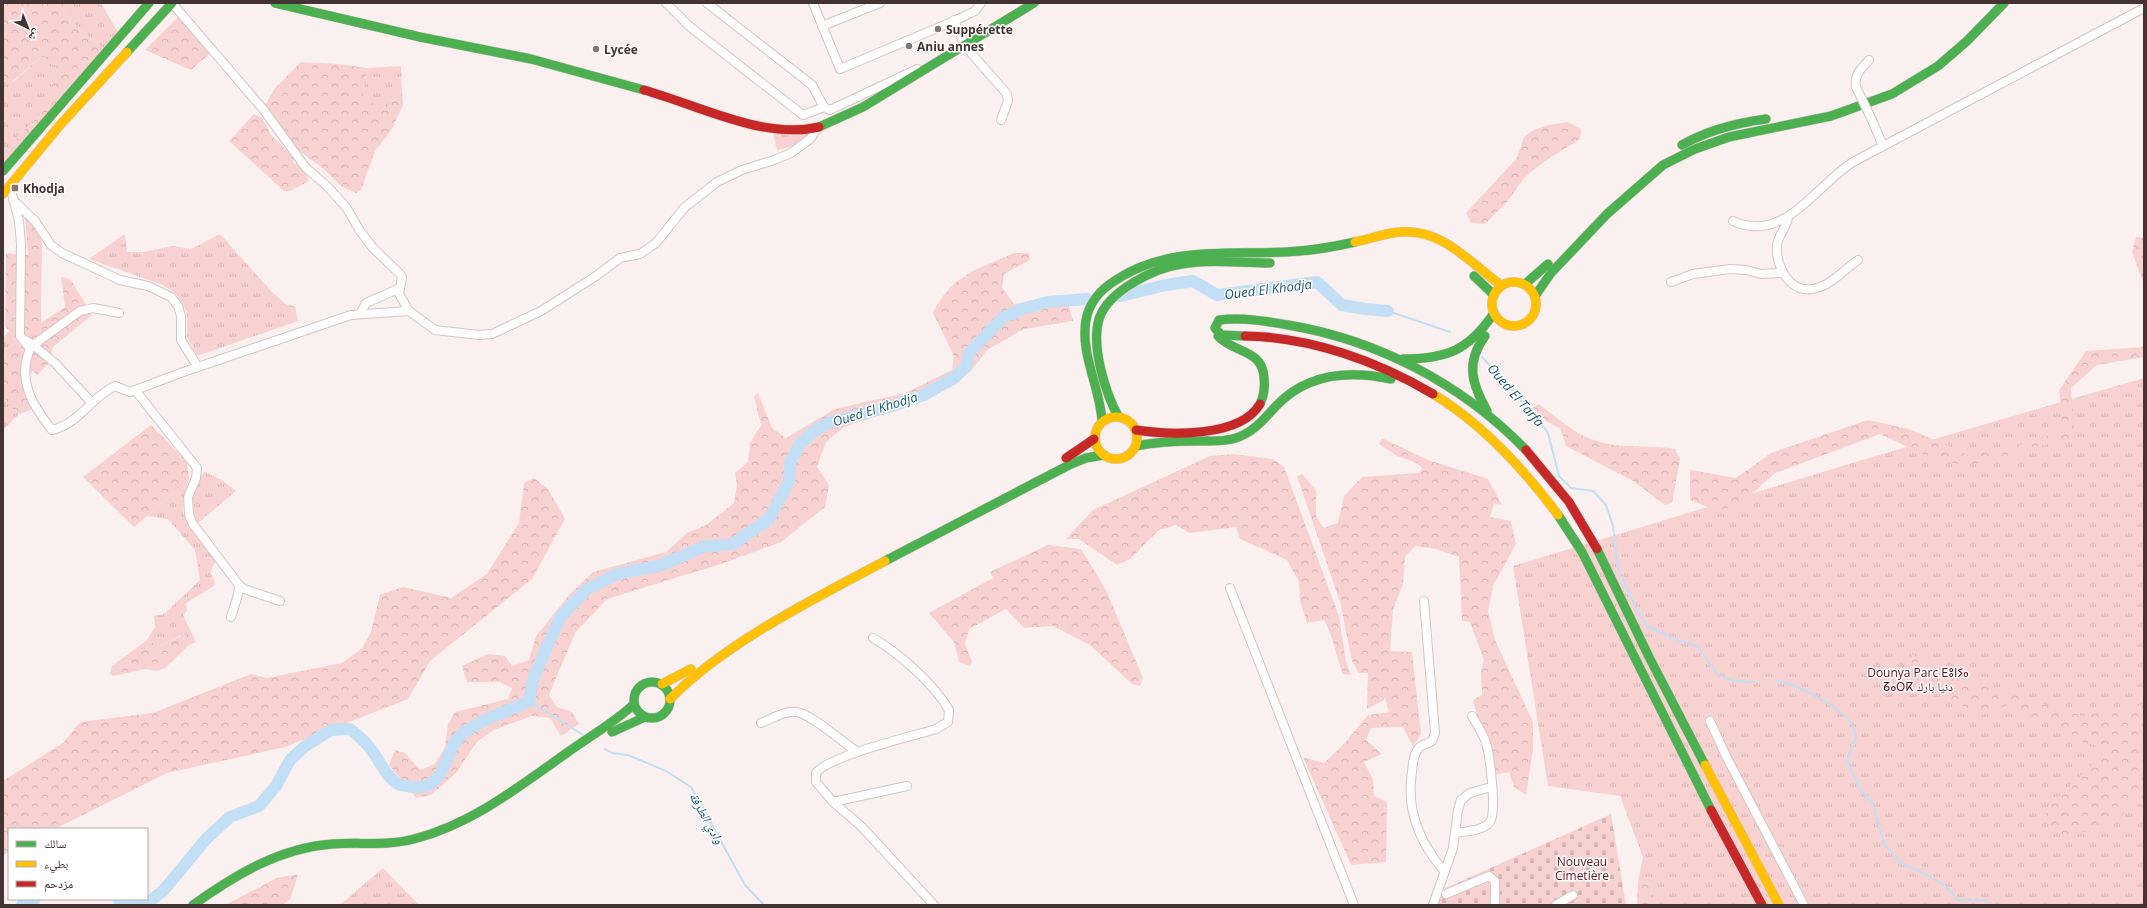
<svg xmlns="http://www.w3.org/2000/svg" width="2147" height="908" font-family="'Open Sans','Noto Naskh Arabic','Noto Sans Tifinagh',sans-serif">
	<defs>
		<pattern id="grass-tufts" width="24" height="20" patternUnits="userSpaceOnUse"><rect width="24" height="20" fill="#f8d2d1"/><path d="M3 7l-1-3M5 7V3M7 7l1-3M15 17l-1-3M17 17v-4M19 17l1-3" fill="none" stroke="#d6b5b4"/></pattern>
		<pattern id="forest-crowns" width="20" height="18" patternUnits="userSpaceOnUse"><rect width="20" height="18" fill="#f8d2d1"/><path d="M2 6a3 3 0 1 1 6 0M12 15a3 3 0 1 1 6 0" fill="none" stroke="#d6b5b4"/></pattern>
		<pattern id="cemetery-stones" width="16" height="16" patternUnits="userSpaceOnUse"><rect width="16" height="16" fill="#f8d2d1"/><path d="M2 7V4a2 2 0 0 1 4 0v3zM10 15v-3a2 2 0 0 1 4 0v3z" fill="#d6b5b4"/></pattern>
	</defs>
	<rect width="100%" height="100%" fill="#faf0f0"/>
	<g fill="url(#grass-tufts)">
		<path d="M64 3H101L120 36 107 52 70 21Z"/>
		<path d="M43 55 60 71V93L16 139 24 147 3 171V76L13 82Z"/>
		<path d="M401 66 402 90H396L388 107 381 109 362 95 367 68Z"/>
		<path d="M773 133 809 134 794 146 777 150Z"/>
		<path d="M125 234 127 252H143L173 246 191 249 220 234 271 291 287 305 295 306 298 321 197 356 187 337V313L177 295 163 285 89 259Z"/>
		<path d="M9 331 18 341 6 349 3 361V338Z"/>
		<path d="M2144 378V905H1655L1650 883 1638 881 1643 857 1620 796 1548 786 1513 566 1862 460Z"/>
		<path d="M3 390 6 400 19 414 3 430Z"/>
		<path d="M205 472 222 480 236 491 198 523C189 506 188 485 205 472Z"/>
		<path d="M189 480C186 490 182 501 183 511 185 525 208 547 217 559L210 572 215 582 214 586 186 603 187 611 183 615 196 642 189 645 184 634 159 646 147 640 155 627 154 616 164 614 200 580 195 550 168 519 147 516Z"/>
		<path d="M383 868 419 905H340Z"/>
	</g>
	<g fill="url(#forest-crowns)">
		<path d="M4 3H64L70 21 107 52 24 147 16 139 60 93 49 82 60 71 43 55 12 82 3 76Z"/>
		<path d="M181 14 213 51 191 70 145 50Z"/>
		<path d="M301 62 338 64 367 68 363 95 381 109 388 107 396 90H402L403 105 392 129 375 151 361 190 356 193 341 186 325 170 298 150 263 109 275 88Z"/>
		<path d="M254 114 262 118 271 135 293 157 294 163C301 166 306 174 309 181L290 191H284L229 141Z"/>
		<path d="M1568 122 1581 129 1580 139 1545 161 1524 178 1507 202 1485 224 1471 223 1466 213 1517 158 1524 137 1532 131 1548 125Z"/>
		<path d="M25 216 33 223 42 241 41 323 65 307 61 277 71 280 92 315 53 347 49 363 37 375 33 371 21 385 33 409 19 414C15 410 9 405 6 400 0 387 3 363 6 349L18 341 5 326 6 253 28 255Z"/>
		<path d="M2136 237 2144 238V284L2132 252Z"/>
		<path d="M1014 253H1029L1030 260 1004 274 1002 288 1014 304 1066 295 1073 321 1024 329 987 350 971 371 921 401 844 427 826 442 817 467 829 485 825 507 781 542 724 563 607 599 575 633 549 695 557 707 572 712 579 724 561 736 550 718 532 716 494 730 477 742 456 773 431 795 416 798 389 765 395 750 405 753 420 770 435 764 445 747 448 724 455 712 508 699 512 688 499 682H467L462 666 488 654 505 656 512 666 529 660 536 636 569 595 593 572 666 552 687 533 706 525 734 503 737 485 735 473 748 462 750 443 761 425 754 396 758 393 772 428 786 438 835 409 905 393 952 370 954 356 933 313C951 275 978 269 1014 253Z"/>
		<path d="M2144 347V357L2097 365 2071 388 2075 439 2039 446 2004 460 1961 465 1920 453 1880 434 1775 473 1737 507 1715 510 1690 500V470L1736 478 1771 453 1868 420 1909 429 1968 455 2008 449 2058 432 2061 412 2059 390 2086 351Z"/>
		<path d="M1539 404C1556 417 1572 432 1591 439 1617 450 1648 444 1675 449L1680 459 1672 503 1665 505 1633 481 1566 446 1560 428 1547 422 1532 407Z"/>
		<path d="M151 425 187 462 189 480 134 527 83 477Z"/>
		<path d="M1382 438 1428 460 1488 479 1502 505 1494 503 1490 517 1511 521 1516 544 1493 586 1488 611 1495 640 1533 722V748L1526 795 1514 787 1509 772 1495 775 1490 741 1478 719 1473 700 1482 695 1481 671 1484 660 1470 622 1462 621 1459 557 1436 549 1415 546 1405 557 1403 584 1393 610 1390 651 1412 652 1421 734 1413 747 1403 727 1371 728 1366 740 1382 754 1364 762 1373 779 1374 796 1387 802 1386 862 1351 865 1303 757 1324 763 1345 743 1368 715 1389 712 1385 697 1384 700 1367 709 1368 673H1359L1352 661 1340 602 1297 476 1302 474 1316 490V516L1323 528 1338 523 1344 496 1362 477 1419 473 1422 468 1417 463 1397 456 1379 444Z"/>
		<path d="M1234 454 1273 459 1284 467 1339 616 1346 662 1351 675 1343 674C1336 657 1333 635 1324 620L1307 623 1300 601 1299 582 1287 560 1240 539 1236 527 1189 533 1176 525 1159 530 1131 558 1117 565 1079 539H1066L1093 510 1210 456Z"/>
		<path d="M534 478 548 489 565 519 532 579 430 661 408 699 285 747 167 773 55 829H9V852L3 855V781L63 743 80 722 153 713 251 674 267 678 342 663 362 648 371 632 380 595 403 587 451 598 487 574 519 523 524 483Z"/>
		<path d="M1048 545 1081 549 1106 590 1143 678 1140 686 1132 684 1090 645 1053 626 1024 628 1006 609 969 629 965 644 972 662 970 666 959 662 954 642 929 613 993 578 990 572Z"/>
		<path d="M185 634 189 645 165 668 158 671 145 669 114 676 110 674 112 666 147 640 159 646Z"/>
		<path d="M1912 654 1936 670 2082 716 2144 705V733L2142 735 2141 758 2144 764V805L2134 802 2125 806 2123 814 2118 819C2103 824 2064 845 2052 828 2049 823 2047 816 2045 810L2103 754V748L2080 741 2007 705 1981 715 1928 689 1910 673Z"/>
		<path d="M298 874 290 900 281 905H225L277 878Z"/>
		<path d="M1638 881 1650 883 1655 905H1637Z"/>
	</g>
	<path fill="url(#cemetery-stones)" d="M1611 814 1626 905H1435L1439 891Z"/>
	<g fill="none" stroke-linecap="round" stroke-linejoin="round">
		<g stroke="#c2dff6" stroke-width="2">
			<path d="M1388 311 1450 332"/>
			<path d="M1482 357 1535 415 1548 433 1559 476 1571 488 1593 491 1606 505 1613 526 1618 569 1637 610 1647 626 1675 639 1697 646 1718 675 1734 681 1755 682"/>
			<path d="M1776 680C1796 684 1850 710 1855 732 1857 743 1850 749 1847 759L1859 788 1873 803 1884 844 1901 863 1927 875 1944 885 1958 900H1984L1990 905"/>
			<path d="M529 701 583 735"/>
			<path d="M605 749 612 753 628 755 666 771 691 787 745 885 764 905"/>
		</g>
		<g stroke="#c2dff6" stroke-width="12">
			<path d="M1121 296 1166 285 1193 281 1217 295 1317 282 1342 305 1365 309 1388 311"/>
			<path d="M118 899 126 904H146L163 891 207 838 230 817 259 806 276 786 290 760 304 747 331 730 350 729C357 735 365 741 370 748 379 759 385 776 398 784 401 786 409 786 413 787 448 790 443 749 463 733 483 718 507 712 529 701L534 676 561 616 586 590 617 574 662 565 703 547 733 544 769 519 789 481 790 463 799 445 814 431 828 423 892 406 924 395 954 378 966 367 969 353 1002 318 1025 308 1048 302 1087 299"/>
			<path d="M22 905 35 899"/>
		</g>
		<defs>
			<g id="street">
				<path d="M172 3 263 109 306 168 327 186 346 207 360 231 373 248 400 274 402 277 399 294 409 311"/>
				<path d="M666 3 689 26 803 115 824 107"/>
				<path d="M707 3 812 85 824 107 830 110 917 69"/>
				<path d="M813 3 840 69 954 21 975 11 981 3"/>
				<path d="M954 20 965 46 1007 94 1008 101 1001 120"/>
				<path d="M822 26 880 3"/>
				<path d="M1856 87C1854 74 1861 69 1869 60"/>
				<path d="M1872 120 1883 146"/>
				<path d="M10 186 19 221 21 244 20 336 30 349C17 380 32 405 52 430 79 424 91 397 115 386L130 392 186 371 351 315 409 311 435 330 479 335 492 334 541 311 596 276 620 258 640 254 656 243 684 208 717 182 742 170 774 160 791 153 810 139 818 128"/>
				<path d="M13 200 35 221 51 245 62 253 120 280 148 286 171 297 178 306 181 316V340L198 367"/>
				<path d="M1788 217C1787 228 1778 235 1777 245 1775 267 1791 296 1817 288 1832 284 1845 269 1858 260"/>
				<path d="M1733 221C1784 244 1814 187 1853 162L2144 8"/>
				<path d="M1671 282 1693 274 1730 269 1746 270 1761 274 1782 273"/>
				<path d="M360 314 366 303 400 288"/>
				<path d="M25 340 33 345 80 311 93 308 119 313"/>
				<path d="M33 345 55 363 92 403"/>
				<path d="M135 390 197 468 196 478 188 497 189 515 193 524 239 585 244 589 280 601"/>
				<path d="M1230 588 1354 905"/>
				<path d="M1424 601 1435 733 1432 741C1428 744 1422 744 1419 748 1413 754 1413 764 1412 772 1406 809 1420 843 1444 871"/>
				<path d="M231 617C234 605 239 598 239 585"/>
				<path d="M873 638C899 653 934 684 949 710L948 722 936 729C913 736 828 756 816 773V782L833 802 861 826 934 905"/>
				<path d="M1710 721 1726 756 1804 905"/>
				<path d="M761 723C772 719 785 710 797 712 811 714 844 743 857 752"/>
				<path d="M833 802 907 786"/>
				<path d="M1456 833C1466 831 1483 831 1490 822 1497 812 1490 756 1486 743 1483 733 1477 725 1472 716"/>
				<path d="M1446 894 1489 876 1495 881V905"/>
				<path d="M1433 905 1453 848 1458 810 1461 800 1470 793 1491 787"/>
				<path d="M1556 905 1573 895"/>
			</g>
			<g id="fast">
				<path d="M275 3 420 37 531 59 644 90"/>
				<path d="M127 52 172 3"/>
				<path d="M819 127 863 107 1034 3"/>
				<path d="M1682 145C1708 130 1736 123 1766 119"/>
				<path d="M3 171 149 3"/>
				<path d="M1474 276 1494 295"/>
				<path d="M1525 284 1548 264"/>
				<path d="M1535 296 1551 273 1607 214 1663 165 1695 149 1729 137 1831 116 1892 94 1938 66 1967 41 2004 3"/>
				<path d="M1218 336C1233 353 1262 349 1264 377 1265 386 1264 396 1260 404"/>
				<path d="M1245 336 1221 335 1215 328 1219 320C1242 317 1265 321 1288 325 1378 340 1462 384 1526 450"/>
				<path d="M1485 336C1465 363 1472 384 1487 411"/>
				<path d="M1403 359C1447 359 1469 350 1494 313"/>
				<path d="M1118 416C1105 392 1091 346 1099 319 1108 291 1154 268 1182 264 1211 259 1241 263 1270 263"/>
				<path d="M1102 421C1100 387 1080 354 1086 320 1089 303 1101 289 1116 280 1167 246 1228 255 1286 252 1310 251 1333 247 1355 242"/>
				<path d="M1136 446C1156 442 1176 441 1197 441 1210 441 1223 442 1236 438 1254 432 1264 419 1276 406 1307 373 1349 370 1391 379"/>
				<path d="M1558 515 1582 552 1711 810"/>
				<path d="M1597 549 1649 657 1705 765"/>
				<path d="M885 561 1071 464 1086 458 1104 455"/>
				<circle cx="652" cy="700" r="18"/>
				<path d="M612 732 645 717"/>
				<path d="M193 905C235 875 279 848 332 844 359 842 387 846 414 839 472 824 520 786 568 752 590 736 614 723 634 704"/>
			</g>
			<g id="slow">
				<path d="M3 194 60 125 127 52"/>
				<path d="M1355 242C1370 239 1385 233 1400 232 1442 228 1470 263 1501 285"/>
				<circle cx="1514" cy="304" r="22"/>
				<path d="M1433 394C1483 424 1523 468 1558 515"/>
				<circle cx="1116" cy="438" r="21"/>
				<path d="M662 684 691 669"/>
				<path d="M670 699C726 642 814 599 885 561"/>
				<path d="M1705 765 1779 905"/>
			</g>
			<g id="jam">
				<path d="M644 90C698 105 763 140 819 127"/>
				<path d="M1245 336C1311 337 1377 361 1433 394"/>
				<path d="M1136 430C1170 435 1240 438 1260 404"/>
				<path d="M1526 450 1569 502 1597 549"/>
				<path d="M1066 458 1094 439"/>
				<path d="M1711 810 1762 905"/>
			</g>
		</defs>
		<use href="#street" stroke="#d3c7c6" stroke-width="10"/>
		<use href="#fast" stroke="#d3c7c6" stroke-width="10"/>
		<use href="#slow" stroke="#d3c7c6" stroke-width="10"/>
		<use href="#jam" stroke="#d3c7c6" stroke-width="10"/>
		<use href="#street" stroke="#fefdfd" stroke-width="8"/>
		<use href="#fast" stroke="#4caf50" stroke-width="9"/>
		<use href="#slow" stroke="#ffc107" stroke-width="9"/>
		<use href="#jam" stroke="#c62828" stroke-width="9"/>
		<defs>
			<path id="street-bridge" d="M1856 87 1872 120"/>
		</defs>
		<use href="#street-bridge" stroke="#d3c7c6" stroke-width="10" stroke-linecap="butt"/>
		<use href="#street-bridge" stroke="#fefdfd" stroke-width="8"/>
	</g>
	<g fill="#837575" stroke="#fefefe" stroke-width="1.5">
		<circle cx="938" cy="29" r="4"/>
		<circle cx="909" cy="46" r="4"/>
		<circle cx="596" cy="49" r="4"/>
		<rect x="11" y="184" width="8" height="8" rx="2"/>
	</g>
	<g text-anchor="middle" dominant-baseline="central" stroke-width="3" stroke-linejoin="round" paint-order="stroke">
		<g font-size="12" font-weight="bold" fill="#433333" stroke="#fefefe" text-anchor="start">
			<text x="946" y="29">Suppérette</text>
			<text x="917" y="46">Aniu annes</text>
			<text x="604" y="49">Lycée</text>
			<text x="23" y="188">Khodja</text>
		</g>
		<g font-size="12" fill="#611019" stroke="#fefefe">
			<text x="1918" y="672">Dounya Parc ⴹⵓⵏⵢⴰ<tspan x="1918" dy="14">ⵒⴰⵔⴽ دنيا بارك</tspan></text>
			<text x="1582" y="861">Nouveau<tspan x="1582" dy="14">Cimetière</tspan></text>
		</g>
		<g font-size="13" font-style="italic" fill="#185478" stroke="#fefefe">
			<text transform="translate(1268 289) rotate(-7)">Oued El Khodja</text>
			<text transform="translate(1516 395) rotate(49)">Oued El Tarfa</text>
			<text transform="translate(875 409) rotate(-17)">Oued El Khodja</text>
			<text transform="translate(707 818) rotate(61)">وادي الطرفة</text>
		</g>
	</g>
	<rect width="2147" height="908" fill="none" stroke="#433333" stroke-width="8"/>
	<rect x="8" y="828" width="140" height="72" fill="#fefefe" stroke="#b3adad"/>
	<rect x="16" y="841" width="20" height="6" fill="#4caf50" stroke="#b3adad"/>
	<text x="44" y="848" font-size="12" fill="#433333">سالك</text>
	<rect x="16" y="861" width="20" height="6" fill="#ffc107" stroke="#b3adad"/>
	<text x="44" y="868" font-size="12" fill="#433333">بطيء</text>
	<rect x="16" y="881" width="20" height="6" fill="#c62828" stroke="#b3adad"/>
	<text x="44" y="888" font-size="12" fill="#433333">مزدحم</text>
	<g transform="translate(28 28) rotate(137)" stroke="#fefefe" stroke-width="3" paint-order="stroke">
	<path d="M0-3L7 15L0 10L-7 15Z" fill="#433333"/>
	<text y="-6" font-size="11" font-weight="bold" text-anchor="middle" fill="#433333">ش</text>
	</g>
</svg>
